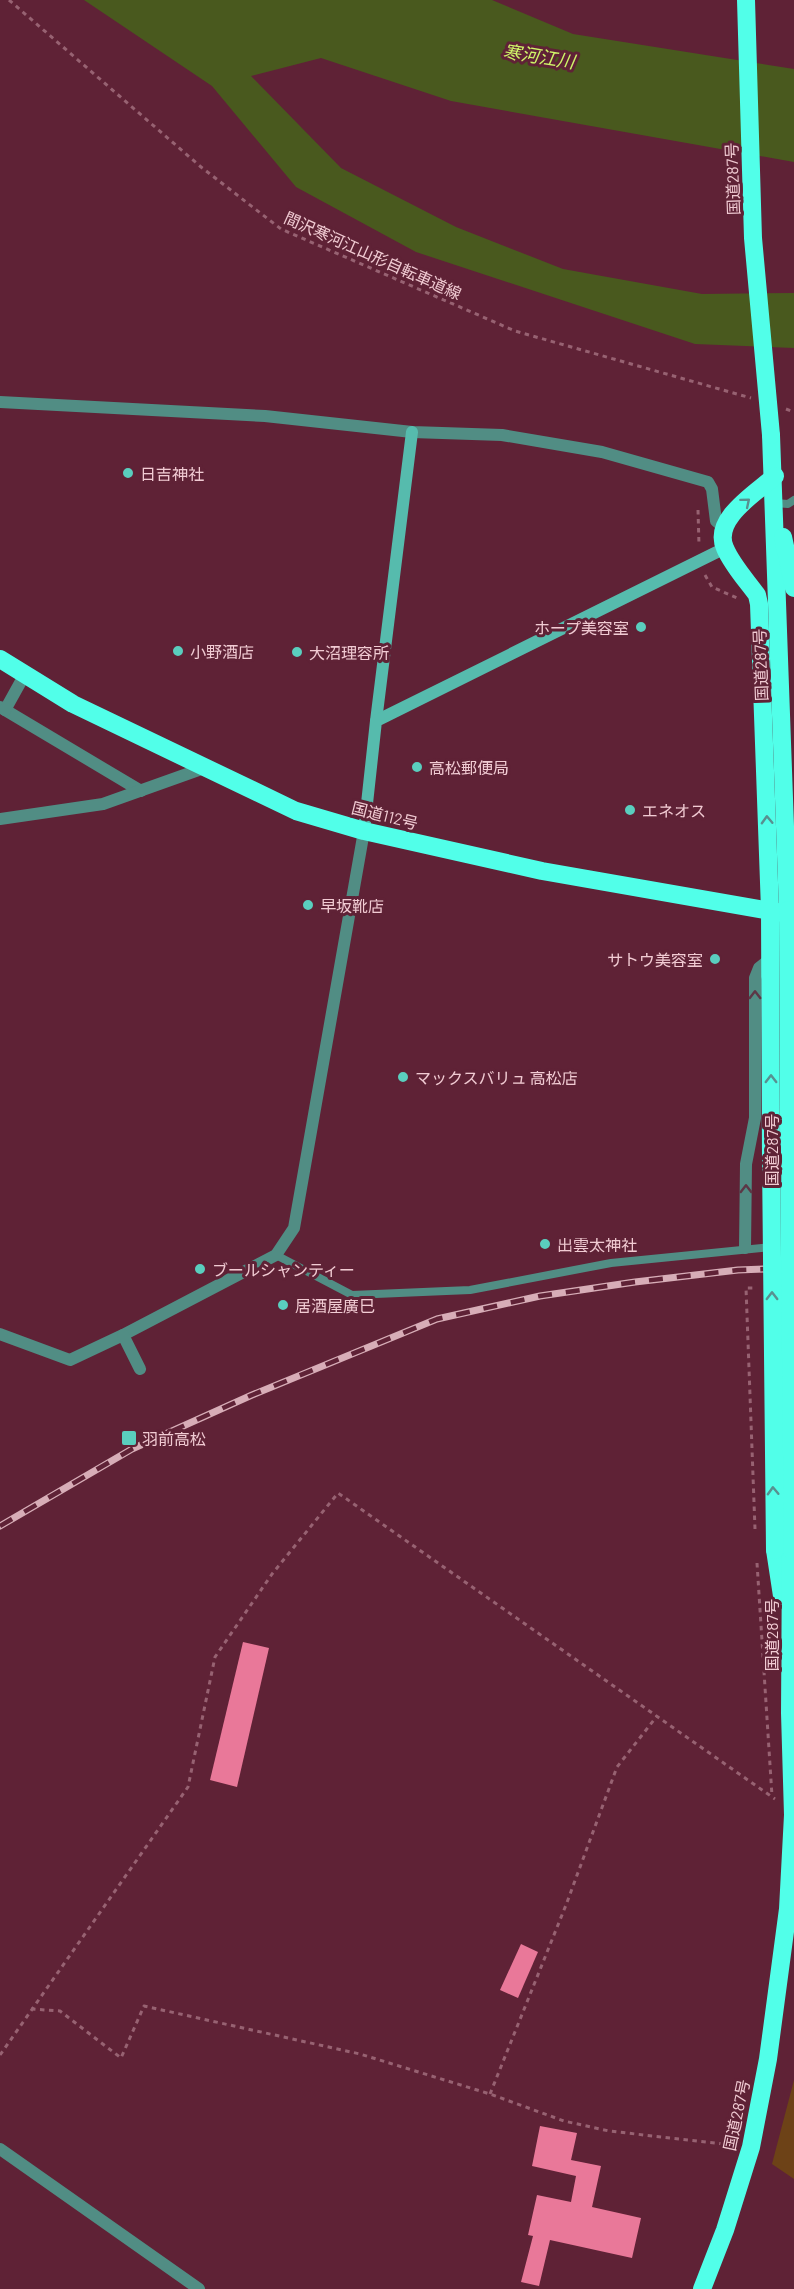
<svg xmlns="http://www.w3.org/2000/svg" width="794" height="2289" font-family="Barlow,'Noto Sans JP',sans-serif">
	<rect width="100%" height="100%" fill="#5f2236"/>
	<path fill="#6d4217" d="M794 2080V2179L772 2164Z"/>
	<path fill="#49591e" d="M84 0H492L573 34 794 69V162L451 101 321 58 251 76 341 168 456 227 563 269 702 294 794 293V348L695 344 416 252 296 187 212 86Z"/>
	<g fill="#e97899">
		<path d="M243 1642 269 1648 237 1787 210 1780Z"/>
		<path d="M521 1944 538 1952 518 1998 500 1990Z"/>
		<path d="M540 2126 577 2133 571 2160 601 2166 592 2207 641 2218 632 2258 550 2240 539 2286 521 2282 533 2236 528 2235 537 2195 571 2202 576 2176 532 2166Z"/>
	</g>
	<g fill="none" stroke-linecap="round" stroke-linejoin="round">
		<g stroke="#976272" stroke-width="3" stroke-dasharray="4.5 4.5" stroke-linecap="butt">
			<path d="M9 0 201 167 281 229 515 331 751 398"/>
			<path d="M786 409 794 412"/>
			<path d="M698 510 699 545"/>
			<path d="M705 575 712 587 737 598"/>
			<path d="M755 1529 746 1288H756"/>
			<path d="M757 1563 772 1796"/>
			<path d="M31 2009 60 2011 121 2058 144 2006 360 2054 490 2094 564 2121 609 2131 732 2145"/>
			<path d="M0 2055 188 1787 215 1657 272 1574 338 1493 775 1799"/>
			<path d="M490 2094 566 1905 617 1767 657 1716"/>
		</g>
		<g stroke="#518d84" stroke-width="8">
			<path d="M775 503 788 504 794 500"/>
			<path d="M276 1255 352 1295 470 1290 611 1263 772 1247"/>
		</g>
		<g stroke="#518d84" stroke-width="12">
			<path d="M0 402 265 416 412 432 502 435 602 452 708 482 712 489 716 521 723 527"/>
			<path d="M0 707 141 791"/>
			<path d="M5 710 25 674"/>
			<path d="M0 819 103 804 204 768"/>
			<path d="M745 1248 746 1164 755 1118V978L759 968 770 959"/>
			<path d="M0 1334 70 1360 123 1335 276 1255 294 1228 364 831"/>
			<path d="M123 1335 140 1369"/>
			<path d="M0 2149 199 2289"/>
		</g>
		<g stroke="#56bbad" stroke-width="12">
			<path d="M376 721 412 432"/>
			<path d="M364 831 376 721 725 548"/>
		</g>
		<g stroke="#51ffe9" stroke-width="18">
			<path d="M771 435 788 910"/>
			<path d="M783 537 794 588"/>
			<path d="M0 659 73 704 296 811 364 831 542 871 794 915"/>
			<path d="M771 1159 770 910 759 604 757 595C747 581 732 565 725 548 712 519 756 493 775 476"/>
			<path d="M775 1550 782 1596"/>
			<path d="M702 2289 725 2230 751 2147 768 2059 788 1909 793 1815 790 1713 791 1550"/>
		</g>
		<defs>
			<path id="rail" d="M0 1526 132 1449 252 1395 437 1319 540 1296 635 1282 738 1270 794 1268"/>
		</defs>
		<use href="#rail" stroke="#d7adb7" stroke-width="7"/>
		<use href="#rail" stroke="#5f2236" stroke-width="4.5" stroke-dasharray="14" stroke-linecap="butt"/>
		<g stroke="#51ffe9" stroke-width="18">
			<path d="M746 0 753 238 771 435"/>
			<path d="M788 910 791 1550"/>
			<path d="M771 1159 775 1550"/>
		</g>
	</g>
	<defs><path id="oneway-chevron" d="M-2-3.5L2.5 0L-2 3.5" fill="none" stroke-width="1.6" stroke-linecap="round" stroke-linejoin="round" transform="scale(1.5)"/></defs>
	<g stroke="#589090">
		<use href="#oneway-chevron" transform="translate(746 502) rotate(-40)"/>
		<use href="#oneway-chevron" transform="translate(767 820) rotate(-92)"/>
		<use href="#oneway-chevron" transform="translate(771 1079) rotate(-90)"/>
		<use href="#oneway-chevron" transform="translate(772 1296) rotate(-90)"/>
		<use href="#oneway-chevron" transform="translate(773 1491) rotate(-92)"/>
	</g>
	<g stroke="#5c3746">
		<use href="#oneway-chevron" transform="translate(755 995) rotate(-90)"/>
		<use href="#oneway-chevron" transform="translate(746 1189) rotate(-90)"/>
	</g>
	<g fill="#5acebe" stroke="#5f2236" stroke-width="2">
		<circle cx="128" cy="473" r="6"/>
		<circle cx="641" cy="627" r="6"/>
		<circle cx="178" cy="651" r="6"/>
		<circle cx="297" cy="652" r="6"/>
		<circle cx="417" cy="767" r="6"/>
		<circle cx="630" cy="810" r="6"/>
		<circle cx="308" cy="905" r="6"/>
		<circle cx="715" cy="959" r="6"/>
		<circle cx="403" cy="1077" r="6"/>
		<circle cx="545" cy="1244" r="6"/>
		<circle cx="200" cy="1269" r="6"/>
		<circle cx="283" cy="1305" r="6"/>
		<rect x="121" y="1430" width="16" height="16" rx="3"/>
	</g>
	<g text-anchor="middle" dominant-baseline="central" stroke-width="6" stroke-linejoin="round" paint-order="stroke">
		<g font-size="16" fill="#f1cbd3" stroke="#5f2236">
			<text transform="translate(732 179) rotate(-92)">国道287号</text>
			<text transform="translate(373 255) rotate(24)">間沢寒河江山形自転車道線</text>
			<text transform="translate(760 665) rotate(-92)">国道287号</text>
			<text transform="translate(385 815) rotate(14)">国道112号</text>
			<text transform="translate(771 1150) rotate(-90)">国道287号</text>
			<text transform="translate(771 1635) rotate(-90)">国道287号</text>
			<text transform="translate(736 2115) rotate(-78)">国道287号</text>
		</g>
		<g font-size="16" fill="#f1cbd3" stroke="#5f2236" text-anchor="start">
			<text x="140" y="473">日吉神社</text>
			<text x="629" y="627" text-anchor="end">ホープ美容室</text>
			<text x="190" y="651">小野酒店</text>
			<text x="309" y="652">大沼理容所</text>
			<text x="429" y="767">高松郵便局</text>
			<text x="642" y="810">エネオス</text>
			<text x="320" y="905">早坂靴店</text>
			<text x="703" y="959" text-anchor="end">サトウ美容室</text>
			<text x="415" y="1077">マックスバリュ 高松店</text>
			<text x="557" y="1244">出雲太神社</text>
			<text x="212" y="1269">ブールシャンティー</text>
			<text x="295" y="1305">居酒屋廣巳</text>
			<text x="142" y="1438">羽前高松</text>
		</g>
		<g font-size="18" font-style="italic" fill="#cff669" stroke="#5f2236">
			<text transform="translate(539 56) rotate(9)">寒河江川</text>
		</g>
	</g>
</svg>
